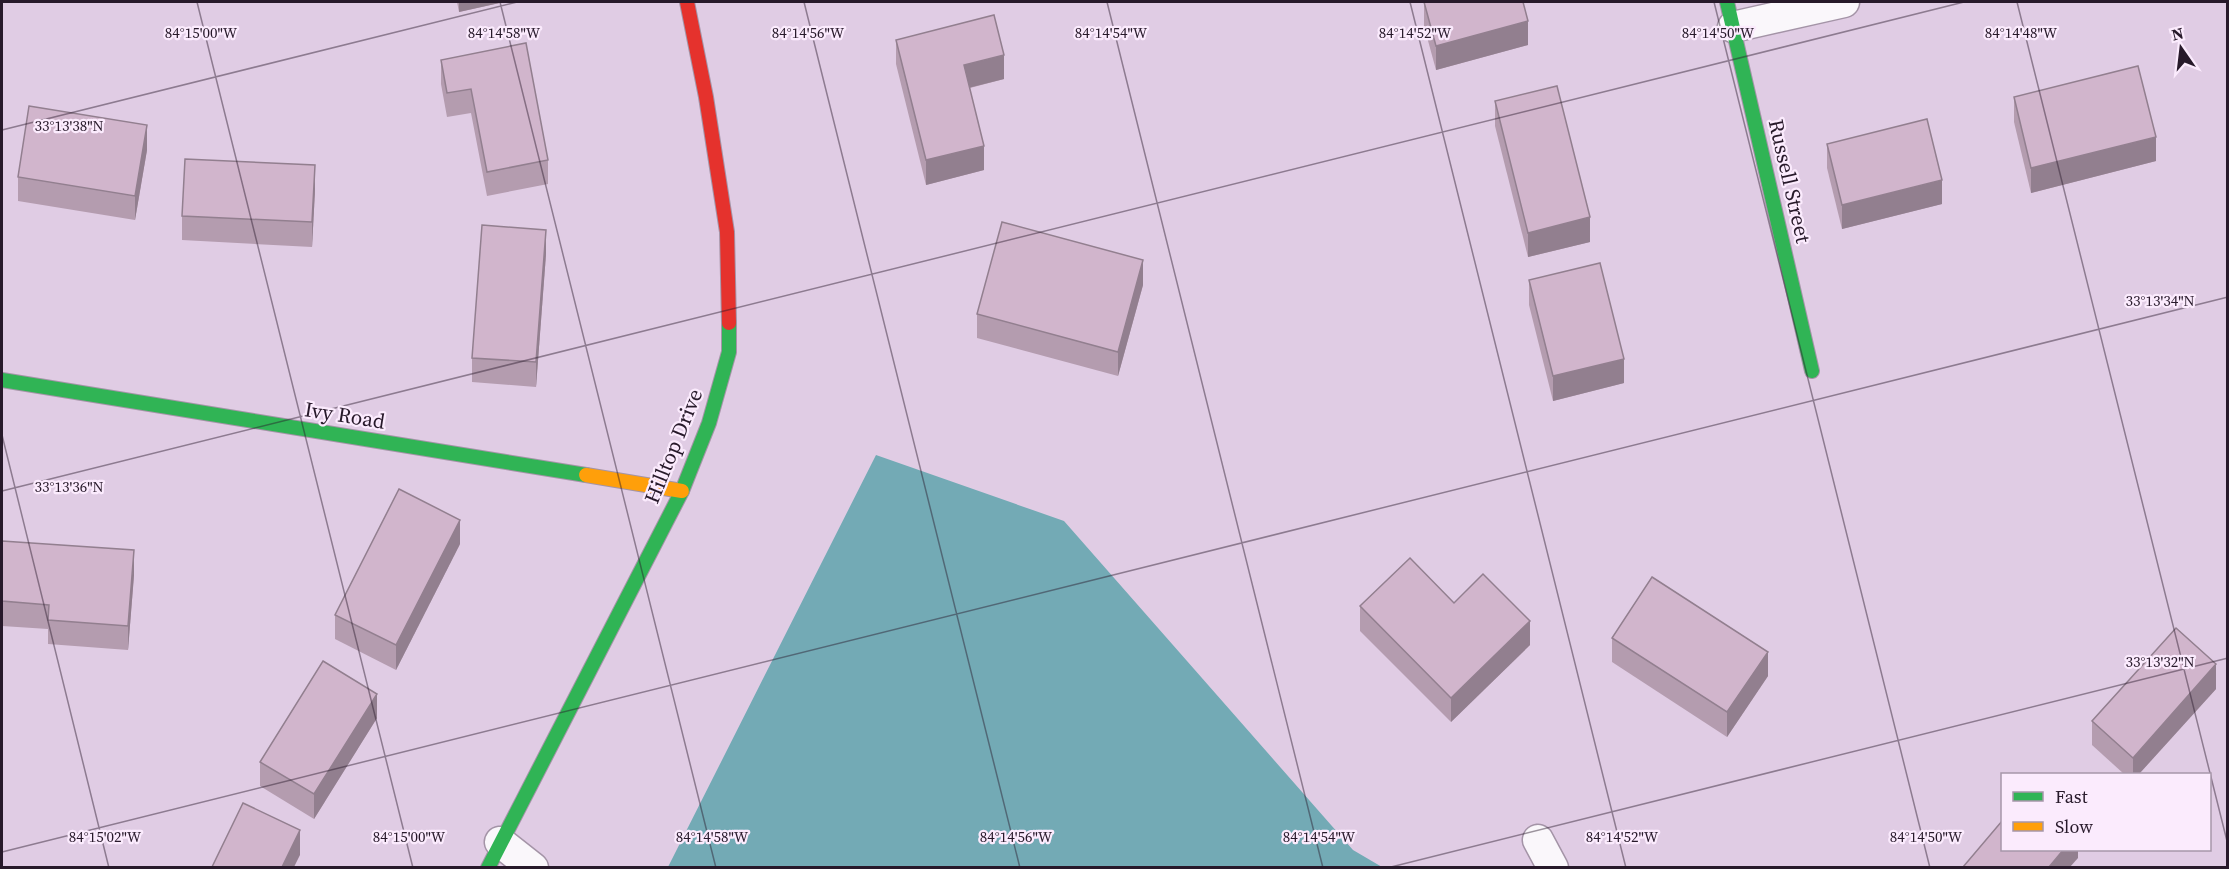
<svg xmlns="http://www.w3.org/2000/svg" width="2229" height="869" font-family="'Source Serif 4',serif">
	<rect width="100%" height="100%" fill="#e0cce4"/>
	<path fill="#73aab5" d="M876 455 1064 521 1353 850 1382 867H668Z"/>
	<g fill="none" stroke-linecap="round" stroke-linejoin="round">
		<defs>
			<g id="street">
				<path d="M1733 27 1844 2"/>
				<path d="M1538 840 1553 868"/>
				<path d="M500 842 533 868"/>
			</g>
			<g id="fast">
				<path d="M1727 2 1812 371"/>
				<path d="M2 380 586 475"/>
				<path d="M488 868 682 491 709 423 729 352V323"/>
			</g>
			<path id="slow" d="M586 475 682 491"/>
			<path id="jam" d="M687 2 706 97 727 232 729 323"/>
		</defs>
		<use href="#street" stroke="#a494a7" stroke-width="33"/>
		<use href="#fast" stroke="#a494a7" stroke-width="16"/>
		<use href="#slow" stroke="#a494a7" stroke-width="16"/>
		<use href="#jam" stroke="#a494a7" stroke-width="16"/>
		<use href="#street" stroke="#faf7fb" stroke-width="30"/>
		<use href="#fast" stroke="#30b455" stroke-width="14"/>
		<use href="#slow" stroke="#ff9f0a" stroke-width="14"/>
		<use href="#jam" stroke="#e5322d" stroke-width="14"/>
	</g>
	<g fill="#b49caf">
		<path d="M457 2H504L459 12Z"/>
		<path d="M1424 2 1528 45 1436 70 1424 26Z"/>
		<path d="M896 40 1004 79 970 88 984 170 926 185 896 64Z"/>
		<path d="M441 60 548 160V184L487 196 471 113 447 117 441 84Z"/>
		<path d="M2014 97 2156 161 2031 193 2014 122Z"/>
		<path d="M1495 101 1590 242 1528 257 1495 126Z"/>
		<path d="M1827 144 1942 204 1842 229 1827 168Z"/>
		<path d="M147 150 135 220 18 201V177Z"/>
		<path d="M315 190 312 247 182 240V216Z"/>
		<path d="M546 254 536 387 472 382V358Z"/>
		<path d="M1529 280 1624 383 1553 401 1529 305Z"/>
		<path d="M1143 285 1118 376 977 338V314Z"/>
		<path d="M2 541 134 575 128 650 48 644V629L2 626Z"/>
		<path d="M460 544 396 670 335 639V615Z"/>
		<path d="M1454 603 1530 645 1451 722 1360 631V606Z"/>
		<path d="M1612 638 1768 676 1727 737 1612 662Z"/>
		<path d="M2216 689 2139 774H2124L2092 745V721Z"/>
		<path d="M377 718 314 819 260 786V762Z"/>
	</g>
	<g fill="#927f8f">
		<path d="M459 2H504L459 12Z"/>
		<path d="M1528 21V45L1436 70V46Z"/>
		<path d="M1004 55V79L964 89V65Z"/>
		<path d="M147 125V150L135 220V196Z"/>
		<path d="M2156 137V161L2031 193V168Z"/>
		<path d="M984 146V170L926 185V160Z"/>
		<path d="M315 165V190L312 247V222Z"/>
		<path d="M1942 180V204L1842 229V205Z"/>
		<path d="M1590 217V242L1528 257V233Z"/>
		<path d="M546 230V254L536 387V362Z"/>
		<path d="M1143 260V285L1118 376V352Z"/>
		<path d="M1624 359V383L1553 401V376Z"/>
		<path d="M460 520V544L396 670V645Z"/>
		<path d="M134 550V575L128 650V626Z"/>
		<path d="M1530 621V645L1451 722V698Z"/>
		<path d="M1768 652V676L1727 737V712Z"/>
		<path d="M2216 664V689L2139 774H2133V758Z"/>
		<path d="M377 694V718L314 819V794Z"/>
		<path d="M300 830V855L294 867H282Z"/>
		<path d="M2064 849H2078V858L2070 867H2049Z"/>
	</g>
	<g fill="#d1b5cc" stroke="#927f8f" stroke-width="1.5">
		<path d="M1424 2H1523L1528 21 1436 46Z"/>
		<path d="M994 15 1004 55 964 65 984 146 926 160 896 40Z"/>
		<path d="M526 43 548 160 487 172 471 89 447 93 441 60Z"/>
		<path d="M2138 66 2156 137 2031 168 2014 97Z"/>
		<path d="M1557 86 1590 217 1528 233 1495 101Z"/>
		<path d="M29 106 147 125 135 196 18 177Z"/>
		<path d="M1927 119 1942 180 1842 205 1827 144Z"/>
		<path d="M185 159 315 165 312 222 182 216Z"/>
		<path d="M1002 222 1143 260 1118 352 977 314Z"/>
		<path d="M482 225 546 230 536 362 472 358Z"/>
		<path d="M1600 263 1624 359 1553 376 1529 280Z"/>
		<path d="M399 489 460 520 396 645 335 615Z"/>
		<path d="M2 541 134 550 128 626 48 620 49 605 2 601Z"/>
		<path d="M1410 558 1454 603 1483 574 1530 621 1451 698 1360 606Z"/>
		<path d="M1652 577 1768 652 1727 712 1612 638Z"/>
		<path d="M2176 628 2216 664 2133 758 2092 721Z"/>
		<path d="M323 661 377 694 314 794 260 762Z"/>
		<path d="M243 803 300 830 282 867H212Z"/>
		<path d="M2002 821V849H2064L2049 867H1963Z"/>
	</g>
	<path fill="none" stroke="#27192a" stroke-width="1.5" stroke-opacity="0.45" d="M197 2 413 868M500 2 716 868M804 2 1020 868M1107 2 1323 868M1410 2 1626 868M1714 2 1930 868M2017 2 2228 845M2 130 517 2M2 435 109 868M2 491 1964 2M2 852 2228 297M1387 868 2228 658"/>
	<g text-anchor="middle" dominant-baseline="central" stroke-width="4.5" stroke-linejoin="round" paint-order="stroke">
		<g font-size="21" fill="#27192a" stroke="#fbebfd">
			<text transform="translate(1790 181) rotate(77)">Russell Street</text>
			<text transform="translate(345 415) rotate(9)">Ivy Road</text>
			<text transform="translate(673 446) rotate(-68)">Hilltop Drive</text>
		</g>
	</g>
	<g font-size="15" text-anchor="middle" fill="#27192a" stroke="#fbebfd" stroke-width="4.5" stroke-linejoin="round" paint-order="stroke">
		<text x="201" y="38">84°15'00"W</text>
		<text x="504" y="38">84°14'58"W</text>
		<text x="808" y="38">84°14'56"W</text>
		<text x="1111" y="38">84°14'54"W</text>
		<text x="1415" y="38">84°14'52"W</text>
		<text x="1718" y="38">84°14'50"W</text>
		<text x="2021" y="38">84°14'48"W</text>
		<text x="69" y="131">33°13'38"N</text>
		<text x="2160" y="306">33°13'34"N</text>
		<text x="69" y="492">33°13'36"N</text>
		<text x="2160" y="667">33°13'32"N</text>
		<text x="105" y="842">84°15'02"W</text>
		<text x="409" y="842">84°15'00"W</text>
		<text x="712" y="842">84°14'58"W</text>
		<text x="1016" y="842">84°14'56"W</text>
		<text x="1319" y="842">84°14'54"W</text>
		<text x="1622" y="842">84°14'52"W</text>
		<text x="1926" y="842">84°14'50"W</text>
	</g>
	<rect width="2229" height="869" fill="none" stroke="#27192a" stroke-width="6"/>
	<rect x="2001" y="773" width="210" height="78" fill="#fbebfd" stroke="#a697a9" stroke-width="1.5"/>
	<rect x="2013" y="792" width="30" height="9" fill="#30b455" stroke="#a697a9" stroke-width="1.5"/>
	<text x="2055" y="803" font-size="18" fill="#27192a">Fast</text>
	<rect x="2013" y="822" width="30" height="9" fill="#ff9f0a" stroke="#a697a9" stroke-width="1.5"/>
	<text x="2055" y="833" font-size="18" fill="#27192a">Slow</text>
	<g transform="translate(2181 48) rotate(346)" stroke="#fbebfd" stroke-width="4.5" paint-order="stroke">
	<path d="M0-4.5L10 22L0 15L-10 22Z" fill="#27192a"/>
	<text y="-9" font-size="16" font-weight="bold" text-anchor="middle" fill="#27192a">N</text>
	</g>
</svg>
